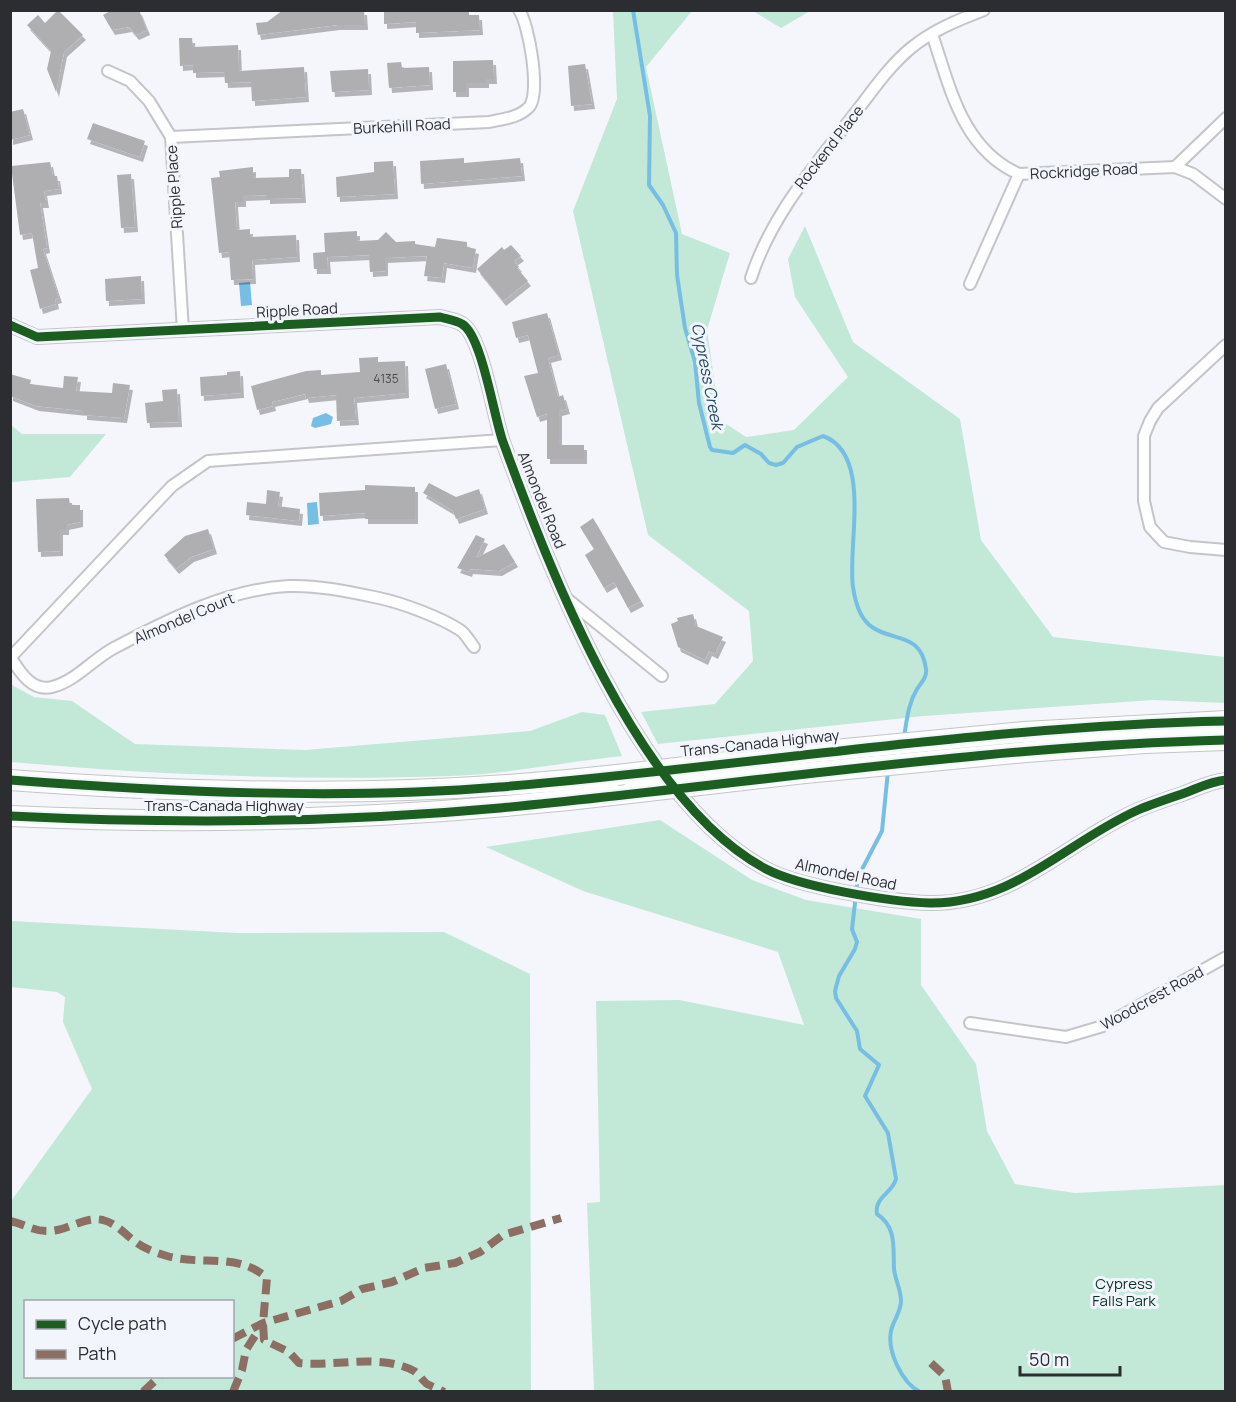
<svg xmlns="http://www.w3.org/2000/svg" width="1236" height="1402" font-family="Manrope,sans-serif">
	<defs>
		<filter id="shadow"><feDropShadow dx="3" dy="5" stdDeviation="0" flood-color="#0004"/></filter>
	</defs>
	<rect width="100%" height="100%" fill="#f5f6fb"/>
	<g fill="#c2e8d8" fill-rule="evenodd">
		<path d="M613 11H692L646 67 682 234 730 253 707 330 720 420 746 437 794 430 848 377 795 297 788 259 805 226 853 342 960 419 981 540 1053 637 1225 657V703L1153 700 924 716 658 744 641 712 715 704 753 661 749 611 648 535 573 211 617 99Z"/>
		<path d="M753 11H810L781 28Z"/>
		<path d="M11 425 22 434H106L70 477 12 482Z"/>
		<path d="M10 684 34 697 72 701 135 744 305 750 530 731 582 712 605 715 622 756C565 762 507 774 451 776 304 781 156 775 11 762Z"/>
		<path d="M660 820 752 880 806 900 921 919V985L976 1064 987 1131 1015 1184 1075 1193 1225 1185V1391H594L587 1203 600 1202 596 1001 679 1000 804 1025 778 952 583 891 486 847Z"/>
		<path d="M11 921 237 933 444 932 530 974 531 1391H11V1201L92 1089 63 1022 65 997 57 992 11 987ZM26 1302H232V1376H26Z"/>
	</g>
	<g fill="#76bee4">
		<path d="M250 282 252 305 241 306 239 283Z"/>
		<path d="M326 413 333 417 331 424 315 428 311 426 313 418Z"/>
		<path d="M317 502 319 524 308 525 307 503Z"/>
	</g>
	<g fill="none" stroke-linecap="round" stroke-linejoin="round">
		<g stroke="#76bee4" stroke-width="4">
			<path d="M633 10 650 116 649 185 663 205 676 233 677 275 685 328 695 362 699 403 710 447 712 450 733 453 745 445 761 454 769 463 776 465 783 463 797 447 823 436C873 454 847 545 853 587 855 601 860 619 872 627 893 642 921 632 926 669 927 677 922 682 917 689 908 704 907 720 904 737"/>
			<path d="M888 771 882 831 858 877 852 929 857 942 855 949 839 976 835 991 836 998 857 1031 860 1049 879 1065 865 1096 888 1133 896 1179C892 1194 874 1197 877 1214 897 1227 893 1248 894 1269 895 1280 901 1289 901 1301 901 1312 893 1321 891 1331 887 1351 902 1383 920 1392"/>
		</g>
	</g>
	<g fill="#afaeb0" filter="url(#shadow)">
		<path d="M58 10 83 35 64 52 56 92 47 69 51 51 27 25 38 15 45 23Z"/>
		<path d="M112 10H139L147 30 136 35 129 27 112 30 103 15Z"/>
		<path d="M283 10H364L365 25H337L258 35 256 23 267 22Z"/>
		<path d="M384 10H469V15H479L480 30 416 33V22L384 24Z"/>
		<path d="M179 38H192L193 47 238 45 239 71 304 67 306 97 252 101 251 82 225 83 224 72 193 73V65L180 66Z"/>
		<path d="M493 60 494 79H486V83H466V92H453V61Z"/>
		<path d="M401 62 402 68 429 67 430 85 389 88 387 63Z"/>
		<path d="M585 64 592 104 571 106 568 66Z"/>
		<path d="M368 69 369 90 332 92 330 71Z"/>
		<path d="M23 109 30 135 10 140V112Z"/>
		<path d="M93 123 145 141 140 157 87 139Z"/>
		<path d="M464 158V163L520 158 522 176 421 184 420 161Z"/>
		<path d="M393 161 395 194 337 197 336 177 374 172V162Z"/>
		<path d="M50 162 53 176H57L59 189 44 191 46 203H40L47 248 43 249 59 298 55 299 56 304 40 309 30 270 38 268 32 233 20 235 11 166Z"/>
		<path d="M253 167V178L289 177V169H301L303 198 267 199V195L243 196V202H235L237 230 250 229V237L296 235 297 257 252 260 253 279 231 280 229 252 219 253 211 178 220 177 219 171Z"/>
		<path d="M131 174 135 227 121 228 117 175Z"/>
		<path d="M357 231V241L378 240 386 232 396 242 415 241V244L435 247 437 238 467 242V247L476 249 473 268 444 263 442 278 424 276 427 256 385 258V271L370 272 369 255 327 257 328 269H314L313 253 325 252 324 233Z"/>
		<path d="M511 245 521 256 514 261 519 267 517 268 528 281 503 301 477 269 502 247 504 250Z"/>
		<path d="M141 276 142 299 106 301 105 279Z"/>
		<path d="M547 313 559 355 548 358 558 397 563 395 567 409 559 411V445H584V459H547V414L537 417 524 376 538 373 528 335 516 338 512 322Z"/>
		<path d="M378 357V362L405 361 406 393 354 398 356 420 337 421 336 395 306 398 305 394 272 402 273 406 257 410 251 386 306 371 321 370V375L360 372 359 358Z"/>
		<path d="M446 364 456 404 435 409 425 369Z"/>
		<path d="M240 371 241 393 201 396 200 377 227 375V372Z"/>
		<path d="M10 374 31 380 30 384 63 388 64 376 78 377 76 391 112 393 113 383 130 385 124 418 84 415V411L36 406 10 396Z"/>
		<path d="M177 389 179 422 147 423 145 403 163 401 162 390Z"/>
		<path d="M429 483 456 497 479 489 485 509 456 519 453 511 423 493Z"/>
		<path d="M365 485 415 487V519H365V513L320 516 319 493 365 490Z"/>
		<path d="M267 490 280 492 278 506 300 509 299 521 246 515 247 502 266 504Z"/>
		<path d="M69 498 70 505H80V522L66 525V530H60V551L38 552 36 499Z"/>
		<path d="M593 518 641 601 628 608 614 582 604 588 585 555 594 549 580 527Z"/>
		<path d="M208 529 214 549 191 557 176 569 164 555 185 536Z"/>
		<path d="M476 535 485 539 476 558 504 544 515 562 499 571 470 569 469 572 457 568Z"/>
		<path d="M693 614 696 626 723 637 715 654 709 651 705 660 678 647 671 624 678 621 677 618Z"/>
	</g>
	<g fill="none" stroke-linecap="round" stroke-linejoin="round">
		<defs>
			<g id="minor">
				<path d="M932 34C950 87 962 149 1019 174L1175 167 1193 174 1226 199"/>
				<path d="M108 71 130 81 149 101 171 137 183 331"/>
				<path d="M171 137 489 122C502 119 519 118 529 107 541 94 529 24 519 10"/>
				<path d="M1175 167 1226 118"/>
				<path d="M751 278C771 216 813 168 852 117 871 93 888 67 911 48 933 30 958 20 984 10"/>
				<path d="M970 284 1019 174"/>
				<path d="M1226 345 1158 408 1150 421 1144 436V501L1150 527 1164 542 1190 547 1226 550"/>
				<path d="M566 598 662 676"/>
				<path d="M10 658 172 486 208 461 502 440"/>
				<path d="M11 658C20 672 32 692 52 687 76 681 93 659 114 648 167 620 228 589 289 586 319 585 350 592 379 598 402 603 440 617 460 630 465 633 470 642 474 647"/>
				<path d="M970 1023 1066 1037 1103 1026 1226 957"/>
			</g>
			<path id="tertiary" d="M10 325 37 337 440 317C447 319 456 320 462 324 482 335 494 418 503 442 551 573 638 801 766 869 800 887 890 902 930 903 1014 904 1066 842 1138 810 1152 804 1167 799 1182 794 1196 789 1211 781 1226 780"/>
			<g id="motorway">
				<path d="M1024 732 1226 721"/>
				<path d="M1026 752 1145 743 1226 740"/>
				<path d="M10 780C212 795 415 798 617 775"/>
				<path d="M10 816C218 826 424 818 630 793"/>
			</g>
		</defs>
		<use href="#minor" stroke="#c4c5c8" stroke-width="14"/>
		<use href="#tertiary" stroke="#c4c5c8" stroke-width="16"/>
		<use href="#motorway" stroke="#c4c5c8" stroke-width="22"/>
		<use href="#minor" stroke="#fefefe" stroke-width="10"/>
		<use href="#tertiary" stroke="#fefefe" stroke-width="14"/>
		<use href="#motorway" stroke="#fefefe" stroke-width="20"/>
		<defs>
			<g id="motorway-bridge">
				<path d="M617 775 803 753 1024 732"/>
				<path d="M630 793 805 773 1026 752"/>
			</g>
		</defs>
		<use href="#motorway-bridge" stroke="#c4c5c8" stroke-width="22" stroke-linecap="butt"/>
		<use href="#motorway-bridge" stroke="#fefefe" stroke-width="20"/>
		<g stroke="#8d6e63" stroke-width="8" stroke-dasharray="15 8" stroke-linecap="butt">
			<path d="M10 1221C24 1224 35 1232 50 1231 68 1230 85 1216 103 1220 118 1224 125 1235 137 1243 145 1249 157 1253 167 1256 201 1266 238 1252 267 1278L263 1323 264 1340 289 1352 299 1363C335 1367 380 1353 414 1371 419 1374 422 1380 427 1384 433 1387 439 1389 444 1392"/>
			<path d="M232 1339 263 1323 341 1301 362 1289 392 1282 424 1268 455 1263 480 1252 503 1235 561 1218"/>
			<path d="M931 1363 945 1376 948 1392"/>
			<path d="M143 1392 160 1376"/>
			<path d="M233 1392 242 1370 246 1350 263 1323"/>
		</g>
		<defs>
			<g id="cycleway">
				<path d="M10 325 37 337 440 317C447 319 456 320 462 324 482 335 494 418 503 442 551 573 638 801 766 869 800 887 890 902 930 903 1014 904 1066 842 1138 810 1152 804 1167 799 1182 794 1196 789 1211 781 1226 780"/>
				<path d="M10 780C169 792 342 800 500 787 742 767 982 726 1226 721"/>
				<path d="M10 816C174 824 337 823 500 808 742 785 982 746 1226 740"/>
			</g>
		</defs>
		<use href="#cycleway" stroke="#f3f5fd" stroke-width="13"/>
		<use href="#cycleway" stroke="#1b5e20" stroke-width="9"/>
	</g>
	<g text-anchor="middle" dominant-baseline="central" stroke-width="6" stroke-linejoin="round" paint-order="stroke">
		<g font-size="12" fill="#4d4d50">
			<text x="386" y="378">4135</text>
		</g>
		<g font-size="15" fill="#2c2d30" stroke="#f3f5fd">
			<text transform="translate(402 126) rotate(-3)">Burkehill Road</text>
			<text transform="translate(829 147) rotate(-52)">Rockend Place</text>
			<text transform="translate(1084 171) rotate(-3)">Rockridge Road</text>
			<text transform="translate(174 187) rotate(-94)">Ripple Place</text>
			<text transform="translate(297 310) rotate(-3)">Ripple Road</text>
			<text transform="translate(542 500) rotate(68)">Almondel Road</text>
			<text transform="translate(184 618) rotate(-23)">Almondel Court</text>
			<text transform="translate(760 743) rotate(-6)">Trans-Canada Highway</text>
			<text x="224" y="805">Trans-Canada Highway</text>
			<text transform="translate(846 874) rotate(12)">Almondel Road</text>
			<text transform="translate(1152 998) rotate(-29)">Woodcrest Road</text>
		</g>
		<g font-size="15" fill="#063623" stroke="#f3f5fd">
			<text x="1124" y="1283">Cypress<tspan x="1124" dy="17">Falls Park</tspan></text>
		</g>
		<g font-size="16" font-style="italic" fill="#224c62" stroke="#f3f5fd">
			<text transform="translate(708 376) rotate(79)">Cypress Creek</text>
		</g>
	</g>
	<rect width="1236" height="1402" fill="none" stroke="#2c2d30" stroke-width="24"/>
	<rect x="24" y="1300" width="210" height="78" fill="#f3f5fd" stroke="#a3a5ab" stroke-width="1.5"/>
	<rect x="36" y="1320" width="30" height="9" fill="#1b5e20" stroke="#a3a5ab" stroke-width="1.5"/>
	<text x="78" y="1330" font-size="18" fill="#2c2d30">Cycle path</text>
	<rect x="36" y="1350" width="30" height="9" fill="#8d6e63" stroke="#a3a5ab" stroke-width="1.5"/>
	<text x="78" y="1360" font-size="18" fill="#2c2d30">Path</text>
	<path d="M1020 1366v9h100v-9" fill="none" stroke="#2c2d30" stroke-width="3"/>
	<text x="1029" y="1366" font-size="18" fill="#2c2d30" stroke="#f3f5fd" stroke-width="4.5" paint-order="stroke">50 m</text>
</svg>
